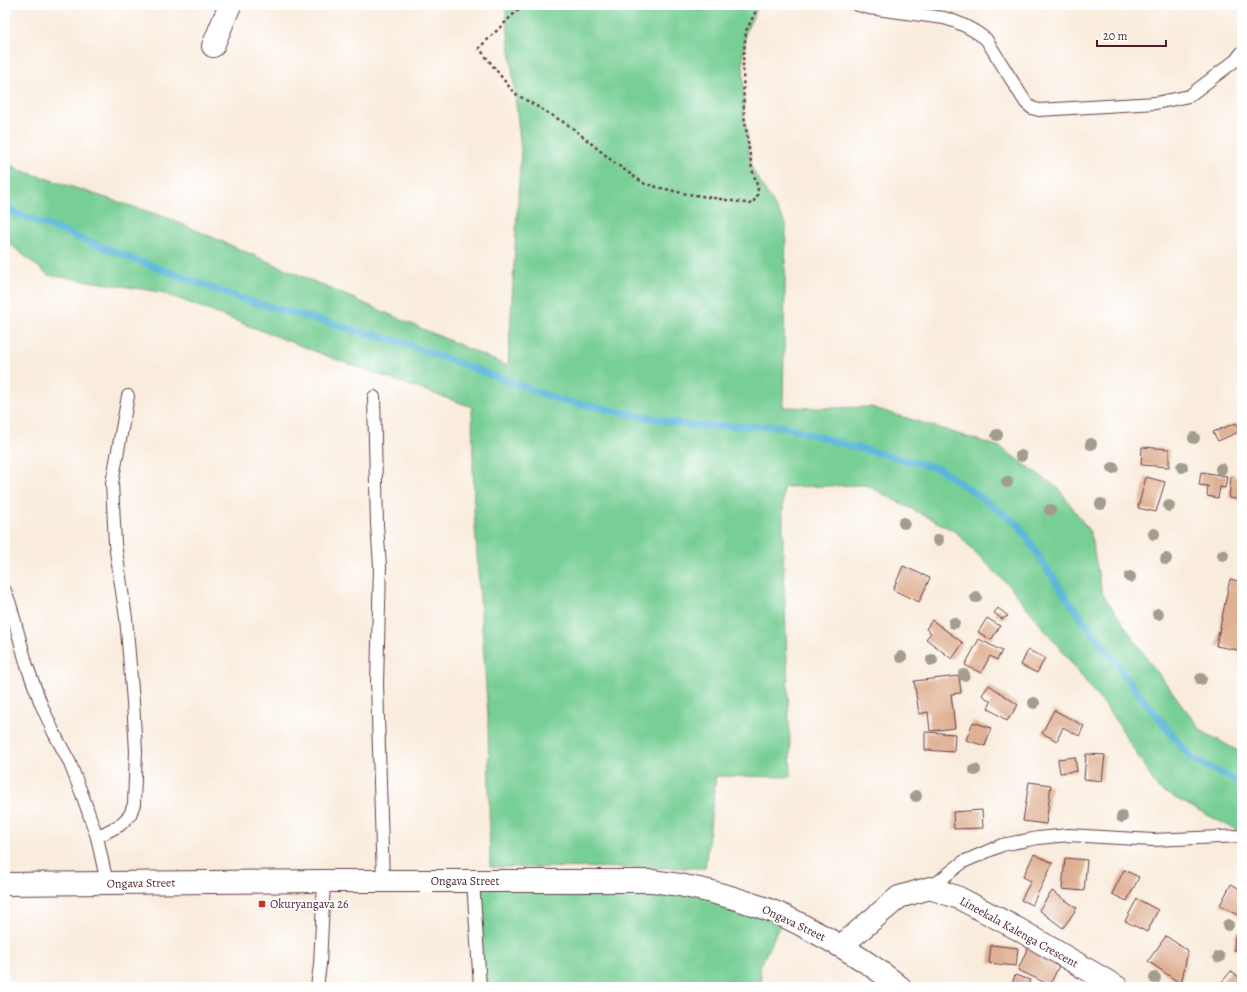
<svg xmlns="http://www.w3.org/2000/svg" width="1247" height="992" font-family="Alegreya,serif">
	<rect width="100%" height="100%" fill="#fff"/>
	<filter id="ink" filterUnits="userSpaceOnUse"><feTurbulence type="fractalNoise" baseFrequency=".025" numOctaves="2"/><feDisplacementMap in="SourceGraphic" scale="8" xChannelSelector="R" yChannelSelector="G"/><feConvolveMatrix kernelMatrix="1 2 1 2 8 2 1 2 1" color-interpolation-filters="sRGB"/></filter>
	<filter id="wash" filterUnits="userSpaceOnUse"><feTurbulence type="fractalNoise" baseFrequency=".012" numOctaves="4" result="noise"/><feDisplacementMap in="SourceGraphic" scale="16" xChannelSelector="R" yChannelSelector="G"/><feGaussianBlur stdDeviation="0.9" result="paint"/><feColorMatrix in="noise" values="0 0 0 0 0 0 0 0 0 0 0 0 0 0 0 0 0 1.4 0 .05"/><feComposite in="paint" operator="in"/></filter>
	<g filter="url(#wash)">
		<rect width="100%" height="100%" fill="#f9ecdd"/>
		<g fill="#78cf95" stroke="#617760">
			<path d="M505 5H759L746 31 743 62 744 115 752 169 786 224 783 407 820 408 871 407 1000 447 1059 489 1090 532 1102 593 1148 660 1202 731 1242 753V833L1158 789 1119 725 1071 662 1012 589 954 531 866 485 783 487V547L791 777 716 776 705 868 490 867 488 716 474 511 472 407 343 362 161 292 48 275 5 240V161L20 170 168 218 508 366 521 149Z"/>
			<path d="M473 881H652L784 916 760 967 762 987H480Z"/>
		</g>
		<g fill="none" stroke-linecap="round" stroke-linejoin="round">
			<path stroke="#5cb7da" stroke-width="7" d="M5 207 21 215 131 258 242 299 403 343 560 400 692 426H783L851 446 940 469 1018 524 1065 596 1131 684 1191 758 1242 784"/>
		</g>
		<g id="blocks">
			<g fill="#dfb093">
				<path d="M1236 423 1241 431 1218 441 1213 432Z"/>
				<path d="M1142 447 1169 449V467L1141 465Z"/>
				<path d="M1201 472 1227 476 1225 488 1220 487 1218 498 1207 496 1208 486 1199 485Z"/>
				<path d="M1231 476 1242 477V500L1229 498Z"/>
				<path d="M1146 477 1165 482 1156 512 1138 508Z"/>
				<path d="M903 566 930 578 919 602 893 590Z"/>
				<path d="M1230 579 1242 582V651L1216 646Z"/>
				<path d="M998 608 1008 616 1002 619 994 613Z"/>
				<path d="M987 618 1000 626 991 640 978 632Z"/>
				<path d="M932 620 963 643 952 659 926 639 931 633 926 629Z"/>
				<path d="M979 639 1002 651 997 660 990 656 981 673 965 665Z"/>
				<path d="M1028 650 1045 658 1037 673 1021 665Z"/>
				<path d="M959 676 961 693 951 694 955 728 930 731 928 712 919 714 914 681Z"/>
				<path d="M989 685 1018 705 1007 721 988 708 991 702 982 695Z"/>
				<path d="M1054 710 1084 726 1079 736 1063 727 1057 741 1042 733Z"/>
				<path d="M973 722 991 728 985 746 966 740Z"/>
				<path d="M925 732 955 734 954 752 925 750Z"/>
				<path d="M1086 754 1105 755 1102 781 1084 779Z"/>
				<path d="M1075 757 1077 771 1060 773 1058 759Z"/>
				<path d="M1029 782 1051 785 1046 824 1023 821Z"/>
				<path d="M982 810 983 828 954 829 953 812Z"/>
				<path d="M1034 854 1053 863 1032 905 1021 900 1031 881 1023 877Z"/>
				<path d="M1065 858 1087 860 1084 891 1062 889Z"/>
				<path d="M1124 870 1139 877 1127 901 1112 894Z"/>
				<path d="M1231 884 1242 890V917L1220 905Z"/>
				<path d="M1052 891 1077 908 1063 928 1039 910Z"/>
				<path d="M1137 899 1158 910 1147 932 1125 921Z"/>
				<path d="M1235 934H1242V950H1234Z"/>
				<path d="M1166 936 1188 951 1181 984 1148 961Z"/>
				<path d="M991 945 1018 948 1016 966 989 963Z"/>
				<path d="M1028 947 1064 955 1050 985 1018 970Z"/>
				<path d="M1231 971 1242 980V987H1226L1221 983Z"/>
				<path d="M1015 975 1030 980 1027 987H1011Z"/>
			</g>
		</g>
	</g>
	<g filter="url(#ink)">
		<use href="#blocks" fill-opacity="0" stroke="#643e46" stroke-width="1"/>
		<g fill="none" stroke-linecap="round" stroke-linejoin="round">
			<defs>
				<g id="service">
					<path d="M858 5 869 8 944 18C959 22 973 29 986 39L1026 103 1032 108 1039 110 1156 103 1189 96 1236 60 1242 52"/>
					<path d="M374 397 377 525 380 566 377 683 383 882"/>
					<path d="M5 591 10 604 27 666 41 704 54 733 69 761 83 797 97 837 107 883"/>
					<path d="M97 837 120 825 130 815 134 804 136 751 133 702 126 618 115 544 112 483 128 396"/>
					<path d="M473 881 480 987"/>
					<path d="M930 888 963 862 1002 845 1038 838 1069 835 1153 840 1242 836"/>
					<path d="M317 987 320 965 324 881"/>
				</g>
				<g id="minor">
					<path d="M213 46 230 5"/>
					<path d="M841 946 899 897 930 888 959 898 1018 929 1117 987"/>
				</g>
				<path id="tertiary" d="M5 884 324 881H652C687 885 728 895 761 907 779 913 795 921 811 930 842 946 873 965 900 987"/>
			</defs>
			<use href="#service" stroke="#643e46" stroke-width="14"/>
			<use href="#minor" stroke="#643e46" stroke-width="24"/>
			<use href="#tertiary" stroke="#643e46" stroke-width="24"/>
			<path stroke="#643e46" stroke-width="2.5" stroke-dasharray="3 3" stroke-linecap="butt" d="M523 5 479 48 514 93 570 126 616 164 645 184 682 193 752 204 757 196 758 188 752 169 744 115 743 62 746 31 759 5"/>
			<use href="#service" stroke="#fff" stroke-width="12"/>
			<use href="#minor" stroke="#fff" stroke-width="22"/>
			<use href="#tertiary" stroke="#fff" stroke-width="22"/>
		</g>
		<g fill="#a29d8f">
			<circle cx="997" cy="435" r="6"/>
			<circle cx="1194" cy="438" r="6"/>
			<circle cx="1091" cy="444" r="6"/>
			<circle cx="1021" cy="456" r="6"/>
			<circle cx="1182" cy="467" r="6"/>
			<circle cx="1113" cy="468" r="6"/>
			<circle cx="1221" cy="469" r="6"/>
			<circle cx="1007" cy="482" r="6"/>
			<circle cx="1101" cy="504" r="6"/>
			<circle cx="1169" cy="506" r="6"/>
			<circle cx="1050" cy="510" r="6"/>
			<circle cx="904" cy="523" r="6"/>
			<circle cx="1154" cy="534" r="6"/>
			<circle cx="938" cy="540" r="6"/>
			<circle cx="1223" cy="555" r="6"/>
			<circle cx="1166" cy="559" r="6"/>
			<circle cx="1130" cy="577" r="6"/>
			<circle cx="976" cy="597" r="6"/>
			<circle cx="1158" cy="614" r="6"/>
			<circle cx="954" cy="623" r="6"/>
			<circle cx="901" cy="657" r="6"/>
			<circle cx="932" cy="660" r="6"/>
			<circle cx="964" cy="675" r="6"/>
			<circle cx="1201" cy="679" r="6"/>
			<circle cx="1034" cy="703" r="6"/>
			<circle cx="975" cy="770" r="6"/>
			<circle cx="916" cy="796" r="6"/>
			<circle cx="1122" cy="817" r="6"/>
			<circle cx="1228" cy="925" r="6"/>
			<circle cx="1219" cy="957" r="6"/>
			<circle cx="1155" cy="978" r="6"/>
		</g>
	</g>
	<rect fill="#c8321e" stroke="#fff" stroke-width="1.5" x="258" y="900" width="8" height="8" rx="2"/>
	<g text-anchor="middle" dominant-baseline="central" stroke-width="4" stroke-linejoin="round" paint-order="stroke">
		<g font-size="12" fill="#4a1f2b" stroke="#fff">
			<text x="465" y="881">Ongava Street</text>
			<text transform="translate(141 883) rotate(-1)">Ongava Street</text>
			<text transform="translate(794 923) rotate(25)">Ongava Street</text>
			<text transform="translate(1019 932) rotate(29)">Lineekala Kalenga Crescent</text>
		</g>
		<g font-size="12" fill="#4a1f2b" stroke="#fff" text-anchor="start">
			<text x="270" y="904">Okuryangava 26</text>
		</g>
	</g>
	<rect width="1247" height="992" fill="none" stroke="#fff" stroke-width="20"/>
	<path d="M1097 40v6h69v-6" fill="none" stroke="#4a1f2b" stroke-width="2"/>
	<text x="1103" y="40" font-size="12" fill="#4a1f2b" stroke="#ffffff" stroke-width="3" paint-order="stroke">20 m</text>
</svg>
